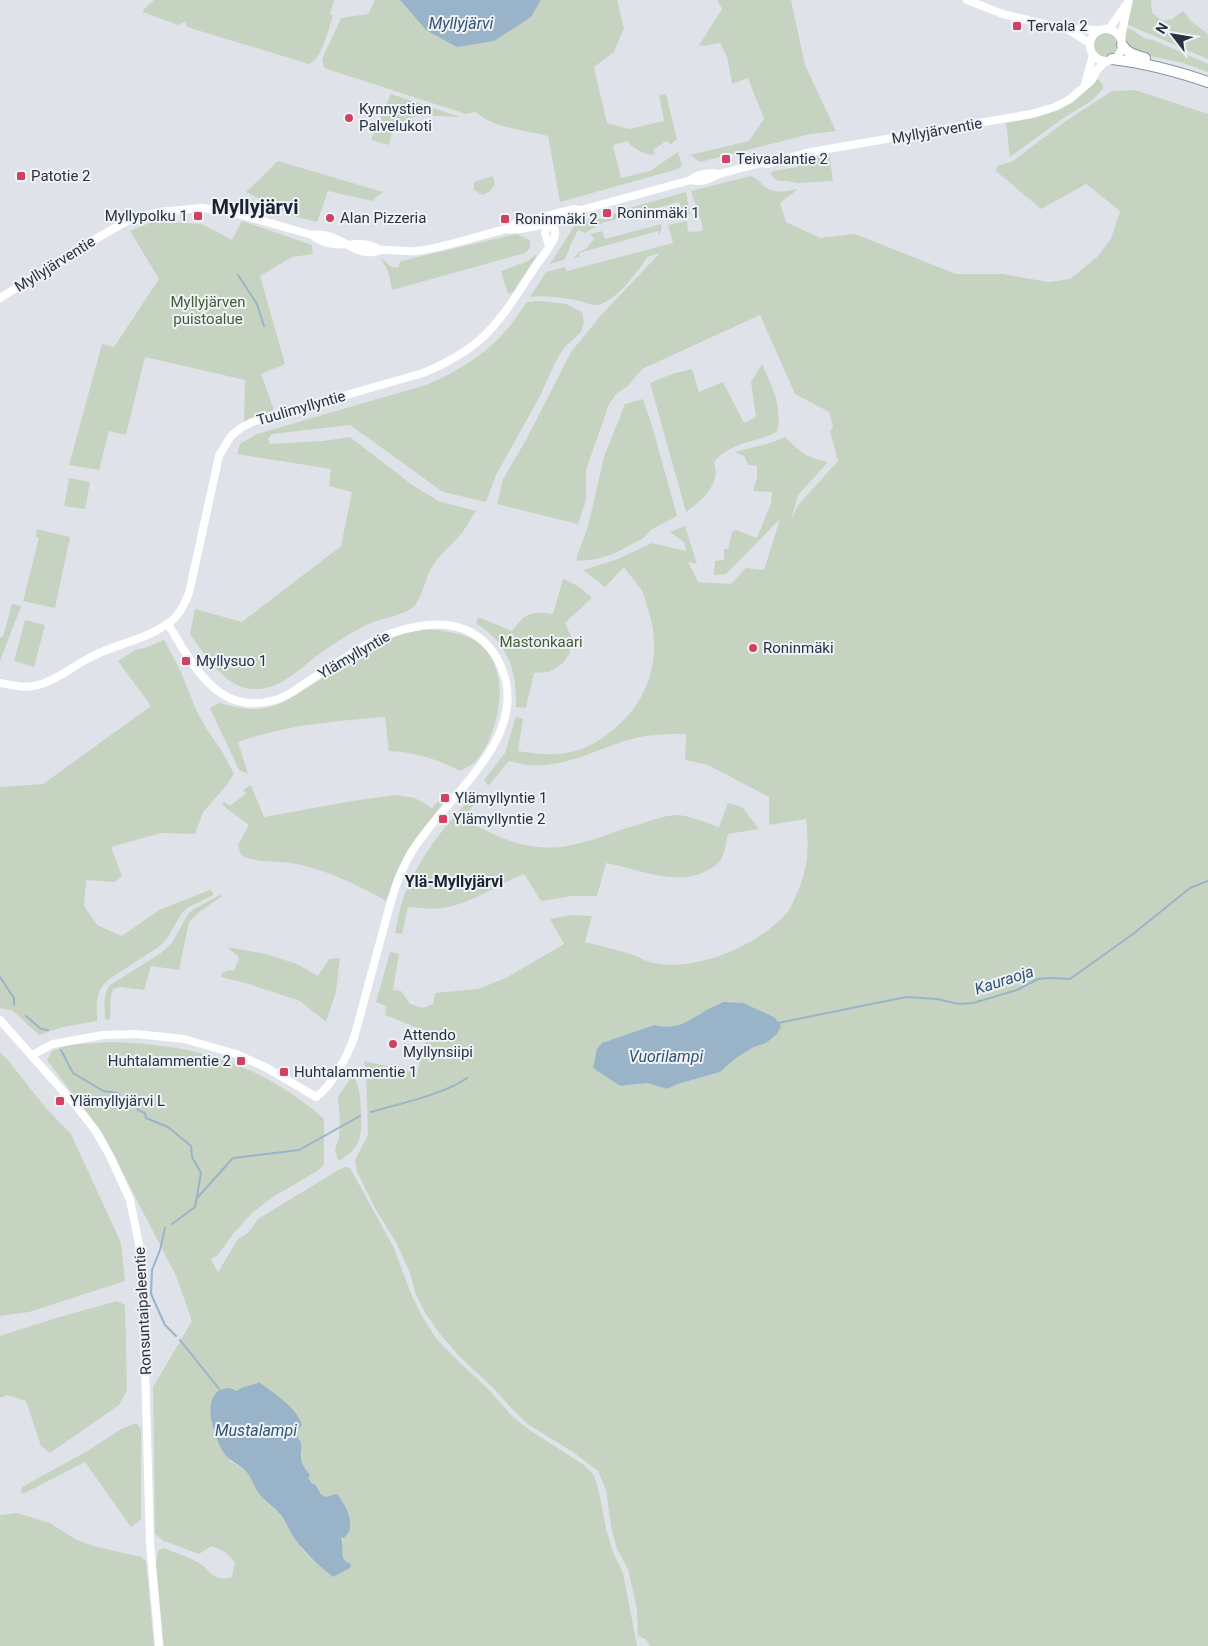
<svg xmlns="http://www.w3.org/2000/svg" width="1208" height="1646" font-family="Roboto,sans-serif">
	<rect width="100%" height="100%" fill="#dfe3e9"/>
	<g fill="#c6d3c0" fill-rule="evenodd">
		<path d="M154 0H334L330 14 333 15C329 27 321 61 309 64L187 27 185 22 178 25 143 12V10Z"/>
		<path d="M375 0H400L426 30 531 17 541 0H617L624 28 614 52 594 67 607 123 629 129 664 121 659 95 666 94 677 139 671 144 666 141 653 150 655 153 652 155 643 153 630 145 628 141 613 145 621 178 650 171 678 152 682 166 678 169 560 202 548 136C528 131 490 127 476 112L466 114 324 68 322 59 341 18 368 14Z"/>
		<path d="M717 0H791L805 65 836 131 810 134 700 162 690 155 749 141 764 119 748 78 732 84 727 57 720 43 704 46 699 45 722 9Z"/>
		<path d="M1134 0H1151L1152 13 1163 21 1172 19 1183 11 1192 22 1208 34V59L1126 24Z"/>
		<path d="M1126 28C1136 30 1142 40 1153 40L1208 64V72L1183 63 1132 52 1126 44Z"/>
		<circle cx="1106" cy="45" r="12"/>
		<path d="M1098 79 1103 85V89L1091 101 1062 119 1010 157 1006 123C1044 117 1069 112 1094 81Z"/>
		<path d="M1135 90 1208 114V1646H650L646 1639 638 1636 637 1610 628 1569 617 1549 611 1527 606 1490 598 1471 573 1452 529 1425 515 1412 493 1388 459 1356 440 1334 426 1314 416 1295 410 1273 397 1244 375 1208 357 1172 355 1160 368 1135 366 1071 364 1061 417 1073 428 1032 385 1015 386 1006 376 1002 390 952 399 954 393 990 401 991 410 1004 423 1008 433 1004 435 993 478 989 506 978 564 944 550 919 571 915 592 916 585 942C600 946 615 949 630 954 638 956 646 962 655 963 698 972 762 944 789 910 792 906 794 899 797 893 809 866 809 848 806 819L769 825V797L708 765 685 760 686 734C668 734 650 734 632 739 598 748 564 769 527 765 521 764 515 762 509 761L488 786 484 780 505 753 516 716 523 719 518 751C536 754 552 756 571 752 587 749 601 740 614 729 650 699 663 655 648 609 646 604 645 597 642 591 637 583 629 575 624 567L605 587 583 570 618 559 652 543 686 551 684 542 670 532 685 526 697 564 688 562 698 582 731 584 746 568 764 570 780 519 726 574 714 575 715 561 724 560V549H728L732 532 736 530 757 538 771 503 772 492 753 491 757 478V466L748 465 744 456 735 452C752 447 769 445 785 437 802 453 805 457 828 462L798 495 791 521 798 505 838 461 830 431 833 427 829 412 795 394 760 315 642 369 627 387 617 393 609 404 586 470V500L578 524 497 504 503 479 526 440 571 352 602 314 660 253 647 257C639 271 612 306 595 305 590 305 584 302 580 301 563 298 547 295 530 297L546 272 565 267 567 271 673 243 668 225 687 221 688 232 702 231 703 228 691 191 750 176C756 177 759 181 763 185 773 195 786 191 798 189L780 203 786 222 820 238 855 234 956 274H1002L1049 282 1070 279 1097 257 1111 239 1120 211 1086 184 1041 209 996 171 997 166 1013 161 1063 123 1112 91ZM703 1012H760L774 1017 766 1043 754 1047 736 1058 720 1072 678 1084 667 1089 647 1083 620 1086 593 1068 602 1043 654 1025C673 1030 688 1023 703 1012Z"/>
		<path d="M391 94 460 117 419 115 394 125 389 145 371 140Z"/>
		<path d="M829 152 833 181 796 183C787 179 776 185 771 174L773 171 797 167 802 161Z"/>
		<path d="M278 161 383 192 372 201 328 191 317 222 293 216 246 192Z"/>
		<path d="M493 176 495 185 489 192 482 195 474 190V182Z"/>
		<path d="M686 192 690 215 683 216 679 202 602 223 585 233 578 230 570 246V248L564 260 550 264 575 225 589 220 607 218 622 210Z"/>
		<path d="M154 221 202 224 232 240 242 221 312 245 313 254 292 257 260 276 285 364 261 374 274 410 244 422 245 380 145 357 126 435 109 431 99 470 69 465 102 344 114 347 159 279 130 231Z"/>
		<path d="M661 224 662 228 659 235 658 231 579 253 580 257 574 258 579 252 586 249 594 239 590 234 602 231 605 239Z"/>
		<path d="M516 234 530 240V248L525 253 392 290 389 274 381 258 390 266 398 268 401 261Z"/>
		<path d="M535 255 536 257 513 292 508 294 501 271 528 261Z"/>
		<path d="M542 301 566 304 582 312 584 323 581 332 564 348 555 363 540 396 496 475 486 502 443 492 350 425 272 434 268 439 270 444 323 441 350 437 411 484 438 501 476 511C471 518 467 526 462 533 452 544 439 555 432 567 425 579 423 595 415 605 406 616 380 618 366 625 350 633 336 642 321 653 298 669 277 695 245 688 222 682 203 653 190 634L195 609 242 622 341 546 352 492 329 486 331 469 237 454 240 444 257 434 426 385C454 373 480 358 501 336 511 326 519 313 527 302Z"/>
		<path d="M762 364C772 386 783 408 777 432 754 443 730 442 714 462 715 467 717 474 715 478 711 493 698 503 686 512L650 383 672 374 692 369 699 392 723 382 744 423 756 417 751 382Z"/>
		<path d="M643 399 653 429 677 516 652 529 642 539 613 554 597 559 577 561V556L588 526 604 457 625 404Z"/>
		<path d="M69 478 90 482 85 509 64 506Z"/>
		<path d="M37 529 70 537 55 608 23 601 39 538 36 537Z"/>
		<path d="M563 579 578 586 592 598 565 623 571 636 570 653 562 664 549 672 534 673 526 708 516 707C517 670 508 644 476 623L478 617 512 631C526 613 530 611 553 614Z"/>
		<path d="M12 604 21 606 0 661V637H3Z"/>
		<path d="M25 620 45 625 34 667 14 661Z"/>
		<path d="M426 629C444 631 466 632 481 645 512 673 500 732 476 761 472 765 465 768 460 771 437 759 415 752 389 751L385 717C336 721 285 725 238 742L248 774 239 770 210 708 219 703C231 706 244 710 257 709 278 708 296 695 313 684 350 660 381 635 426 629Z"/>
		<path d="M164 640 180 670 197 712 206 728 223 753 234 774 225 787 203 812 195 834 161 833 111 847 122 876 115 882 86 880 84 906 97 925 122 936 159 910 210 890 213 893V895L187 908 182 913 166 940 157 948 109 979C94 993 97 1003 97 1021L63 1027 39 1035 13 1011 0 1008V787L43 784 151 706 118 661 135 650 145 648Z"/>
		<path d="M251 785 264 817 352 801 396 795 415 798 432 808 440 799 444 802 408 850 396 873 386 901C358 885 329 871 297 864 279 860 257 864 241 855L238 845 249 825 222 805 224 802 230 806 246 793 243 790Z"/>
		<path d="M468 801 474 804 464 819C497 838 533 854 572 845 592 841 611 833 630 827 645 823 663 815 678 815 692 816 706 823 719 827L728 803 742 807 759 829 728 834C726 844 725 856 718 863 716 866 711 868 708 870 677 888 639 869 606 863L597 896H572L541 901 524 874C499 884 474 902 448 907 435 910 421 908 408 907L402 934 395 933C397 923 399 912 402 902 415 864 441 830 468 801Z"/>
		<path d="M220 895 222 896 198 913 189 922 179 970 151 966 144 990 120 987 113 989C109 999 111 1009 110 1019L105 1020C105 1007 102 995 110 985L161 953 172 943 188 914 194 909Z"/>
		<path d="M228 947 266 954 297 964 318 976 329 959 340 958 336 992 326 1022 300 1001 249 984 221 977 222 973 228 970 234 971 239 958Z"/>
		<path d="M110 1042C194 1044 260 1063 324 1119V1165L317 1171 273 1197 252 1213 233 1234 218 1255 211 1259 218 1272 238 1239 248 1233 258 1219 340 1169 345 1167 350 1168 393 1246 412 1296 422 1316 436 1338 456 1359 490 1391 512 1416 528 1429 584 1465 594 1475 599 1492 606 1529 613 1552 623 1573 637 1646H164L156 1564 158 1551 163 1548C174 1552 186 1556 197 1562 212 1569 211 1583 232 1577L235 1562 225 1552 212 1546 199 1554 164 1541 155 1534 153 1387 192 1321 176 1276 103 1134 47 1060 52 1051 68 1045ZM259 1382 285 1402 298 1430V1438L302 1452 301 1459 304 1468 310 1475 308 1478C310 1481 313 1482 316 1485 320 1488 320 1494 325 1497L337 1495 343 1501 351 1525 341 1537 343 1541C340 1550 341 1557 348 1564L333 1577 305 1553 278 1512 265 1501 255 1488 251 1476 242 1467 229 1461 225 1388H234L237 1391Z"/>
		<path d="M0 1053 7 1059 45 1107 71 1134 121 1243 125 1281 29 1312 0 1316Z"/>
		<path d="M353 1074C360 1089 360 1096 361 1112 362 1136 361 1149 338 1161L335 1149 339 1139 340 1119 338 1097Z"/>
		<path d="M117 1301 125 1305 127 1390 119 1405 50 1453 41 1446 26 1401 7 1395 0 1398V1336L56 1318Z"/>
		<path d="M136 1423 141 1429V1519L131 1527 85 1462 23 1494 21 1491 22 1487 89 1450 121 1429Z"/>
		<path d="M17 1513 50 1523 75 1539 93 1546 141 1557 146 1561 154 1646H0V1515Z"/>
	</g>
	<g fill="#99b4c9">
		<path d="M400 0H541L531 17 494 41 457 47 426 30Z"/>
		<path d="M723 1002 743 1003 774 1017 781 1026 777 1034 766 1043 754 1047 736 1058 720 1072 678 1084 667 1089 647 1083 620 1086 593 1068 597 1049 602 1043 654 1025C675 1030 685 1023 702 1013 708 1008 716 1006 723 1002Z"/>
		<path d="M259 1382C274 1394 296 1406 302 1425L298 1430V1438C303 1444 301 1449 301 1457 301 1464 306 1470 310 1475L308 1478 312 1483 316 1485 321 1494 325 1497 337 1494C344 1502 352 1517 350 1528 350 1531 347 1535 344 1538L341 1537C345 1547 337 1559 351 1564L350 1568 333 1577C319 1566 306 1554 295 1539 289 1531 286 1521 279 1513 272 1505 261 1499 256 1489 253 1484 252 1479 249 1475 241 1463 229 1463 222 1450 214 1435 200 1396 223 1389 228 1387 233 1388 237 1391 243 1386 251 1386 259 1382Z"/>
	</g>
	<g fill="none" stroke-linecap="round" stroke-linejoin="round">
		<g stroke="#99b4c9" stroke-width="2">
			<path d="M238 275 257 304 264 326"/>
			<path d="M0 977 14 998V1005"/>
			<path d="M26 1016 41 1029 48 1030"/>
			<path d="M778 1023 906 997 937 999 959 1004 973 1003 1017 990 1038 979 1049 978 1070 979 1133 934 1190 888 1208 881"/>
			<path d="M61 1050 73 1073 103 1091 118 1093 124 1104 136 1103 138 1110 145 1113 146 1118 168 1127 191 1146 192 1157 201 1173 195 1207 172 1224"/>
			<path d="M371 1112C398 1104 445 1094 467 1078"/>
			<path d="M198 1197 233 1158 299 1150 360 1116"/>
			<path d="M165 1228 160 1250 152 1270 151 1294 165 1325 176 1336"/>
			<path d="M180 1340 220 1390"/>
		</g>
		<defs>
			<g id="highway">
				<path d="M1122 45C1128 54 1135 55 1145 58"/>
				<path d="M1112 59C1146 63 1176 71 1208 82"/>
			</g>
		</defs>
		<use href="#highway" stroke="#8692a0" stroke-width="12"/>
		<g stroke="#fff" stroke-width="8">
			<path d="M967 0 1003 14 1069 30 1089 43"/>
			<circle cx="1106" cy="45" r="16"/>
			<path d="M1109 29 1128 2"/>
			<path d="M1069 30 1073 29 1097 30"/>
			<path d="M1121 38 1128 3"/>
			<path d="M1085 84 1093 55"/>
			<path d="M761 163C768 165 773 164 779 159"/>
			<path d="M691 180C699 183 712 179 719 174L761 163C767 158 771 158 779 159 789 159 801 154 811 152L1031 114 1055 107 1070 99 1091 81 1097 70 1106 61"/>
			<path d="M506 229 511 225 574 209 581 210"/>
			<path d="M312 235C338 231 351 255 374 252 376 252 378 250 381 250 392 249 404 252 416 251 443 248 478 236 506 229 518 232 572 219 581 210L691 180C697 174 710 172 719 174"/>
			<path d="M349 245C359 243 372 244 380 250"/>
			<path d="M549 245 545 233 550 221"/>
			<path d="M0 298 104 234 129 220 159 212 202 208 228 211 312 235C321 242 333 246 344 244"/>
			<path d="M0 683C14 686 28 689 42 684 60 678 76 664 93 656 116 644 145 640 167 624 179 617 184 605 189 593L219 456 231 436 241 428 252 422 423 373C445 364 464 354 482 338 504 318 520 289 537 264 542 257 553 244 555 235 556 230 554 226 550 222"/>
			<path d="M0 1020 77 1107 95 1130 110 1156 130 1200 142 1259 150 1543 159 1646"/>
			<path d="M32 1055 53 1044 103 1035 136 1034 184 1039 236 1054 267 1068 316 1097C333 1085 347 1056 354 1038 363 1004 372 971 381 938 389 909 395 880 411 853 441 802 520 747 506 682 501 661 491 644 472 633 457 624 438 623 420 626 402 629 386 634 370 643 348 655 328 669 307 682 297 689 286 697 275 700 265 703 252 704 242 702 207 696 185 652 168 624"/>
		</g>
		<use href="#highway" stroke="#fff" stroke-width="10"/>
	</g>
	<g fill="#d04260" stroke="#eff2f6" stroke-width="2">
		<rect x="1012" y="21" width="10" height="10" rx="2.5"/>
		<circle cx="349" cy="118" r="5"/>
		<rect x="721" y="154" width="10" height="10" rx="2.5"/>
		<rect x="16" y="171" width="10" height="10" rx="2.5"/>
		<rect x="602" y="208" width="10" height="10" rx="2.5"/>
		<rect x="193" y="211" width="10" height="10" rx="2.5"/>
		<circle cx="330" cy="218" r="5"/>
		<rect x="500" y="214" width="10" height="10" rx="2.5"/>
		<circle cx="753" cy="648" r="5"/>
		<rect x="181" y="656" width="10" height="10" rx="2.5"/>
		<rect x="440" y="793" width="10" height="10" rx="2.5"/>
		<rect x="438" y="814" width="10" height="10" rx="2.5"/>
		<circle cx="393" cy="1044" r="5"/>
		<rect x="236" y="1056" width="10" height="10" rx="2.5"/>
		<rect x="279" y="1067" width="10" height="10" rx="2.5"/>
		<rect x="55" y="1096" width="10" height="10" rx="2.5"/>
	</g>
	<g text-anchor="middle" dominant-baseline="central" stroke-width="4" stroke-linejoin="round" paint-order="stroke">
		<g font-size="15" fill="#283240" stroke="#eff2f6" text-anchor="start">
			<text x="1027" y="26">Tervala 2</text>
			<text x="359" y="109">Kynnystien<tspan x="359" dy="17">Palvelukoti</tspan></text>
			<text x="736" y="159">Teivaalantie 2</text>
			<text x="31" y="176">Patotie 2</text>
			<text x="617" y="213">Roninmäki 1</text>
			<text x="188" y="216" text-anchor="end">Myllypolku 1</text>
			<text x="340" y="218">Alan Pizzeria</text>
			<text x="515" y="219">Roninmäki 2</text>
			<text x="763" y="648">Roninmäki</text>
			<text x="196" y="661">Myllysuo 1</text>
			<text x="455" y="798">Ylämyllyntie 1</text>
			<text x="453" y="819">Ylämyllyntie 2</text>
			<text x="403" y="1035">Attendo<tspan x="403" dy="17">Myllynsiipi</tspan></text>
			<text x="231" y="1061" text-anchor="end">Huhtalammentie 2</text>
			<text x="294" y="1072">Huhtalammentie 1</text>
			<text x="70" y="1101">Ylämyllyjärvi L</text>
		</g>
		<g font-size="15" fill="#283240" stroke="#eff2f6">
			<text transform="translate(937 131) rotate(-10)">Myllyjärventie</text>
			<text transform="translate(55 264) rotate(-32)">Myllyjärventie</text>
			<text transform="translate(301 408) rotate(-16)">Tuulimyllyntie</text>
			<text transform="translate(354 655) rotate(-30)">Ylämyllyntie</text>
			<text transform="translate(143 1311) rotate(-93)">Ronsuntaipaleentie</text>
		</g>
		<g font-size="15" fill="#3f5c35" stroke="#eff2f6">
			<text x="208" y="302">Myllyjärven<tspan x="208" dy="17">puistoalue</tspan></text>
			<text x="541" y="642">Mastonkaari</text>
		</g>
		<g font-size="16" font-style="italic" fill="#315475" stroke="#eff2f6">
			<text x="461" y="23">Myllyjärvi</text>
			<text transform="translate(1004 980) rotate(-18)">Kauraoja</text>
			<text x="666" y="1056">Vuorilampi</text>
			<text x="256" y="1430">Mustalampi</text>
		</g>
		<g font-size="16" font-weight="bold" fill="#1a2331" stroke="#eff2f6">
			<text x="454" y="881">Ylä-Myllyjärvi</text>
		</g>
		<g font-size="20" font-weight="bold" fill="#1a2331" stroke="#eff2f6">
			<text x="255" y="207">Myllyjärvi</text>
		</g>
	</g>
	<g transform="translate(1173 35) rotate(301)" stroke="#eff2f6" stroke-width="4" paint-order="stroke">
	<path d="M0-4L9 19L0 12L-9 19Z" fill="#283240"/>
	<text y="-8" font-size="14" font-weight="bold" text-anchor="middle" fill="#283240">N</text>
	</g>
</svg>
